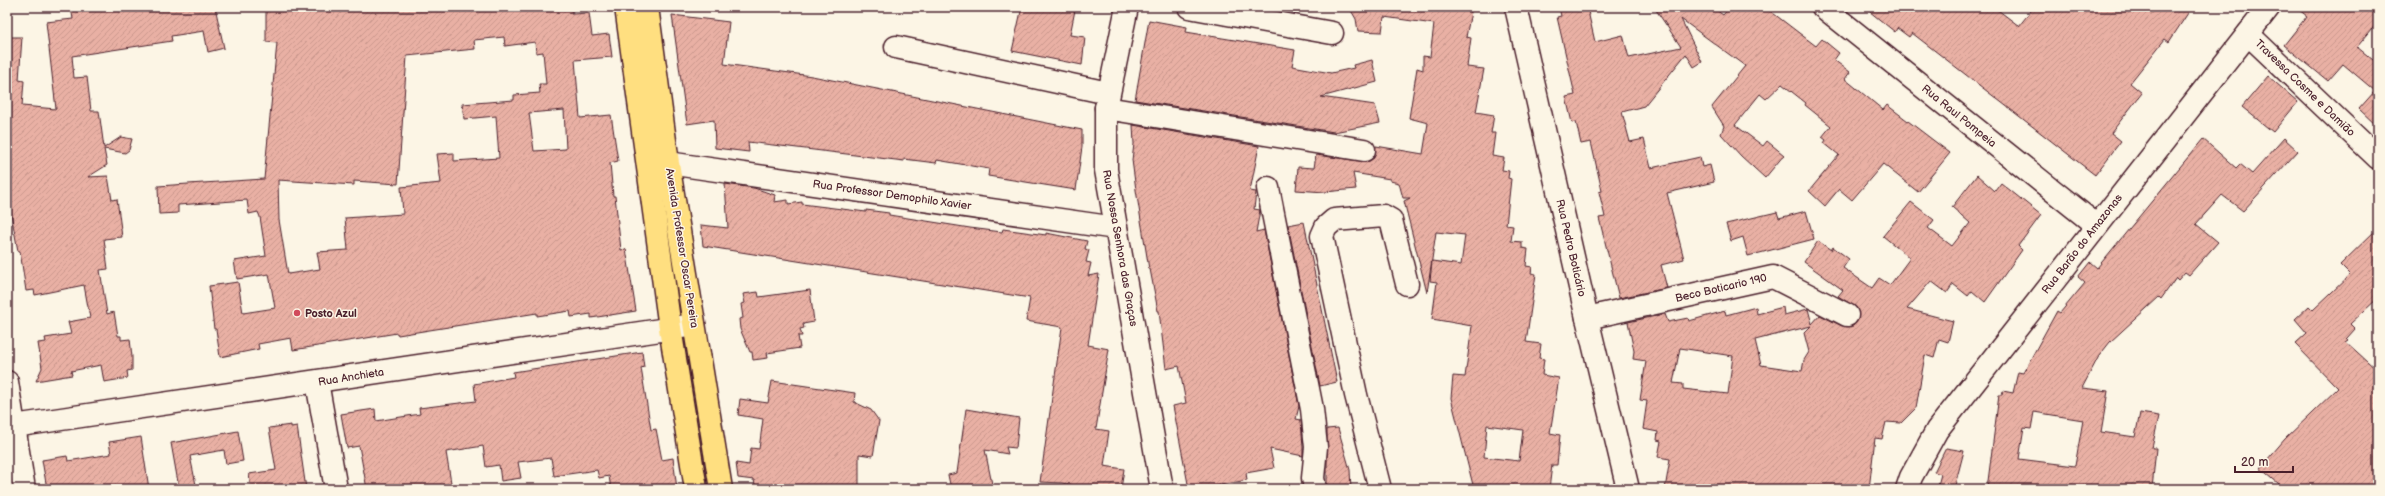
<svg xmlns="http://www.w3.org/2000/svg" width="2385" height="496" font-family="'Balsamiq Sans',sans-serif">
	<defs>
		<pattern id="building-hatch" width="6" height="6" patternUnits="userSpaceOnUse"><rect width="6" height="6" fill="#e9b0a4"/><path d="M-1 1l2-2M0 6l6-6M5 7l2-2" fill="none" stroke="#c9978d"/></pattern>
	</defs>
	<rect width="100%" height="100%" fill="#fcf5e5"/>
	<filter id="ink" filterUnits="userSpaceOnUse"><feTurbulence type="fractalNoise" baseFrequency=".025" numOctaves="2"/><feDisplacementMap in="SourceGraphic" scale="8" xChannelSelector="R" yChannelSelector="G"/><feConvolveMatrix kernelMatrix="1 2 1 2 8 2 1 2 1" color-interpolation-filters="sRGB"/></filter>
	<g filter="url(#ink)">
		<g fill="url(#building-hatch)" stroke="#4a1f2b" fill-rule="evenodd">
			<path d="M71 7H215L224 48 208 52 204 31 171 36 172 41 72 56 74 78 87 77 91 111H99L104 148 121 137 132 139 129 150 125 153 104 149 107 165 88 177 108 176 112 200 117 199 122 237 104 239 108 269 100 270 107 314 114 312 118 336H121V340L130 339 132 357V370L127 371 128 378 104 382 101 365 71 371 72 375 36 381 42 368 38 343 46 342 45 338 71 334 68 322 90 318 84 285 35 295 34 290 26 291 20 251H18L7 192V37H22L19 80 24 81 22 106 56 109 46 22 73 19Z"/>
			<path d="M266 7H522V11L572 7V14L589 13 592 36 609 34 612 57 575 60 580 118 611 115 618 161 610 163 613 196H615L621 250 626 249 636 311 591 318V314L571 317 570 311 537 316V313L398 335 397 333 293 350 291 338 258 344 259 349 220 357 216 329H214L209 286 238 282 243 313 275 308 269 274 237 279 234 261 266 256 260 217 258 212 249 214 247 200 178 205V213L159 214 158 186 264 179 277 43 266 42ZM504 37 505 46 535 42 536 53 543 52 546 84H539L540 93 514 95V100L462 104 464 119 496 116 499 158 454 161V153L437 154 441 183 401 187 403 214 345 218 348 250 317 252 320 269 288 274 279 220 278 180 354 185V181L398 184 407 56 475 49 474 40ZM564 110 566 149 534 151 529 113Z"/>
			<path d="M1022 7H1060L1075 10 1070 35 1085 37 1082 65 1012 51Z"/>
			<path d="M1349 7H1472L1466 37 1471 38 1467 67 1484 69 1476 112 1494 115 1491 133H1495L1492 156 1504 158 1502 170 1509 171 1508 178 1511 179 1506 225 1513 226 1511 241 1522 242V248L1528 249 1526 266 1532 267 1531 273 1536 274 1526 342 1541 344 1539 358 1544 359 1542 375 1559 378 1550 433 1560 435 1557 465H1552L1549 489H1478L1479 486 1473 485 1451 398 1453 376 1465 377 1472 326 1432 319 1437 282 1430 281 1432 261 1461 265 1465 235 1436 232 1427 293 1404 201 1410 198H1403L1399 183 1390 181V179L1353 173 1356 189 1325 192 1296 190 1298 167 1314 168 1316 155 1368 162 1374 158 1376 146 1423 154 1428 123 1409 118 1417 68 1423 70V56L1430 57 1434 24 1384 17 1382 32 1358 31 1356 19ZM1487 425 1523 430 1519 461 1484 457Z"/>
			<path d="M1559 7H1587L1595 42 1623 35 1629 58 1681 47 1654 7H1712L1723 15 1730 7H1765L1816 46 1822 39 1839 53 1834 60 1850 72 1845 79 1883 110 1887 105 1950 153 1918 192 1883 164 1852 200 1839 189 1825 206 1809 191 1839 155 1824 143 1826 140 1822 137 1831 126 1805 105 1806 103 1782 84 1766 99 1760 94 1735 125 1763 146 1767 141 1784 155 1765 178 1741 156 1721 134 1724 126 1712 107 1745 66 1681 19 1702 62 1694 67 1686 54 1644 106 1622 112 1630 142 1644 139 1651 168 1700 157 1702 167 1710 165 1714 182 1667 193 1684 259 1661 265 1667 288 1619 298 1599 218 1605 217 1599 192 1602 191 1591 142 1581 144 1576 122 1572 123 1566 97 1575 95 1557 17 1561 16Z"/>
			<path d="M1864 7H1994L2019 26 2034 7H2192L2169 42 2165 39 2130 83 2142 93 2111 133 2121 141 2095 175 1912 33 1909 37 1897 28 1895 32Z"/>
			<path d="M2295 7H2378V22L2357 47 2378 64V127L2359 109 2375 91 2343 64 2328 81 2284 45 2307 16Z"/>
			<path d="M672 15 729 22 724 64 812 76 1082 130V147L1076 190 988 176 989 169 937 160 936 163 904 159V161L748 142 749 152 715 148 714 120 687 124Z"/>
			<path d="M1149 20 1187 27 1186 32 1295 50 1292 66 1331 73 1354 68 1353 65 1372 60 1377 82 1321 97 1375 105 1380 123 1334 132 1135 100Z"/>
			<path d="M2268 76 2298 102 2273 132 2242 107Z"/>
			<path d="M1133 125 1259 146 1250 191 1256 192 1254 209 1260 210 1256 232 1264 230 1299 406 1296 419 1301 420 1303 447V456L1270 449 1274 468 1246 473 1247 480 1210 487V489H1189L1173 406 1186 403 1179 366 1166 369 1159 311H1158L1150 269H1149L1136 190 1132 160 1134 144Z"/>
			<path d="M2284 138 2298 151 2243 211 2222 195 2196 224 2218 242 2189 275 2185 272 2178 280 2176 278 2161 299 2159 297 2110 342 2099 356 2082 388 2108 391 2101 432 2135 437 2140 413 2159 416 2152 448H2156L2152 489H1987L1999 395H2002L2003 391 2013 393 2018 372 2023 373 2057 311 2060 313 2085 283 2078 277 2090 262 2097 268 2203 139 2236 168 2240 164 2252 174ZM2034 412 2083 420 2075 466 2019 459 2024 428 2031 429Z"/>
			<path d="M1977 175 1995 191 2001 183 2041 215 2018 246 2022 250 1985 302 1972 291 1968 296 1953 284 1947 293 1931 281 1907 309 1953 321 1948 342 1939 339 1934 358 1925 355 1916 408 1901 423 1886 422 1882 439 1875 438 1869 489H1665L1670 459 1658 457 1661 441 1657 440 1658 432 1643 429 1647 401 1640 400 1646 361 1633 359 1634 351 1628 322 1665 314 1668 322 1688 318 1689 321 1725 311 1726 315 1756 307 1757 314 1783 307 1784 315 1808 309 1812 324 1820 315 1842 326H1853L1858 320 1857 308 1838 296 1843 290 1804 262 1818 241 1831 250 1833 247 1849 259 1843 268 1872 288 1879 278 1890 285 1910 258 1883 236 1911 202 1934 220 1928 228 1952 246 1970 223 1952 207ZM1811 326 1804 333 1809 352 1804 360 1802 371 1761 365 1755 340ZM1680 348 1733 356 1728 394 1683 389V384L1673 383Z"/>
			<path d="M725 184 754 188 775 195 774 202 788 200V204L802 202V204L866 212V210L889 213V215L970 228 1002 232 1003 229 1046 235V233L1087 241 1085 249 1089 250 1086 262 1091 263 1088 276 1099 274 1088 345 1109 349 1096 429 1109 431 1104 466 1124 469 1121 489H1090L1062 483 1040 482 1062 327 1026 321 1030 298 703 246 701 225 728 228Z"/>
			<path d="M1806 211 1814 239 1748 256 1743 237 1731 241 1726 224 1777 212 1779 218Z"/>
			<path d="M1304 222 1337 382 1320 386 1288 225Z"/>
			<path d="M2378 228V298L2350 324 2355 329 2347 338 2349 340 2346 342 2378 371V489H2285L2260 468 2285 439 2338 388 2295 344 2307 333 2295 319 2309 306 2313 310 2350 275 2340 265Z"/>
			<path d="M810 290 814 322 803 324 804 328 800 329 802 336H798L800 348 767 353 768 358 753 360 752 352H750L740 329 739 319 743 318 741 304 745 303 743 294 758 292 759 297Z"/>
			<path d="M642 352 644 367 641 368 651 430 656 429 662 460 673 458 677 489H611L609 476 599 478 597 470 554 476 551 458 518 462 521 478 501 481 499 465 486 467 483 446 446 452 452 489H367L359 446 347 448 341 414 375 409 376 421 420 414 419 408 476 401 474 384 514 377 513 372Z"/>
			<path d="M772 381 855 393 854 402 871 410 879 421 873 456 859 454V489H756L754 480 738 478 736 463 749 465 751 448 759 449 763 419 738 415 740 399 768 403Z"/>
			<path d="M966 409 1019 418 1016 448 1006 447 1008 454 985 450 993 489H951L948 475 957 473Z"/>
			<path d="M291 425V427L297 426 306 489H251L249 474 276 470 269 428Z"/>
			<path d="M1338 428 1350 470 1351 489H1327V429Z"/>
			<path d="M238 431 243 461 226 464 224 450 190 456 196 485 179 488 171 443Z"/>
			<path d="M141 437 149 489H47L42 460 67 456 68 461 111 454 109 442Z"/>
			<path d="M1946 448 1964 451 1954 489H1937L1941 474 1934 472Z"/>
		</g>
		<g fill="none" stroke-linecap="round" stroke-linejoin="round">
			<defs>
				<g id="minor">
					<path d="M1127 7 1106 108V170L1162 489"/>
					<path d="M1189 7 1332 33"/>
					<path d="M1516 7 1587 318 1628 489"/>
					<path d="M1823 7 2096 225"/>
					<path d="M2248 34 2378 158"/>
					<path d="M896 47 1108 93"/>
					<path d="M1106 108 1364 150"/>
					<path d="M668 163 1116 228"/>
					<path d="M1268 188 1312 409 1316 447 1313 478 1315 489"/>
					<path d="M1587 318 1773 277 1847 315"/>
					<path d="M7 382 24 489"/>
					<path d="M317 382 336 489"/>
					<path d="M7 427 694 325"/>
					<path d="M1380 489 1356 395 1322 236 1326 227 1334 220 1384 216 1391 220 1407 284"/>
					<path d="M1907 489 1911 477 1937 430 2269 7"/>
				</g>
				<g id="major">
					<path d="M626 7 670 328 696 489"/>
					<path d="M647 7 668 163 721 489"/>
				</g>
			</defs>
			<use href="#minor" stroke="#4a1f2b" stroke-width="25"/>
			<use href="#major" stroke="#4a1f2b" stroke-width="25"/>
			<use href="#minor" stroke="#fcf5e5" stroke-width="22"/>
			<use href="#major" stroke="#ffdf80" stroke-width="22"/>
		</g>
	</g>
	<circle fill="#d1495b" stroke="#fcf5e5" stroke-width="1.5" cx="297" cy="313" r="4"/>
	<g text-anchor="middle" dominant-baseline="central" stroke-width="3" stroke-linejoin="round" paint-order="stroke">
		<g font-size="11" fill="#4a1f2b" stroke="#fcf5e5">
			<text transform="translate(2305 88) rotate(44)">Travessa Cosme e Damião</text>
			<text transform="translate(1959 116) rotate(39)">Rua Raul Pompeia</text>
			<text transform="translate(892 195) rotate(8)">Rua Professor Demophilo Xavier</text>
			<text transform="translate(2082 244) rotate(-52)">Rua Barão do Amazonas</text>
			<text transform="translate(682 248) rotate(81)">Avenida Professor Oscar Pereira</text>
			<text transform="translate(1120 248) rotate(80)">Rua Nossa Senhora das Graças</text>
			<text transform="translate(1571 248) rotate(77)">Rua Pedro Boticário</text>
			<text transform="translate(1721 288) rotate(-13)">Beco Boticario 190</text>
			<text transform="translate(351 377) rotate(-9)">Rua Anchieta</text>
		</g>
		<g font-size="11" font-weight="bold" fill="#4a1f2b" stroke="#fcf5e5" text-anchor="start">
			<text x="305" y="313">Posto Azul</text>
		</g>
	</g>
	<rect width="2385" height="496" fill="none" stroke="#fcf5e5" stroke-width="24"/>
	<rect x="12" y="12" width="2361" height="472" fill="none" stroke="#4a1f2b" stroke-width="1.5" filter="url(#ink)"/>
	<path d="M2235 466v6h58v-6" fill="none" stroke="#4a1f2b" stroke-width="2"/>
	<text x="2241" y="466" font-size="12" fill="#4a1f2b" stroke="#fcf5e5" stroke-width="3" paint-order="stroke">20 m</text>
</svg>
